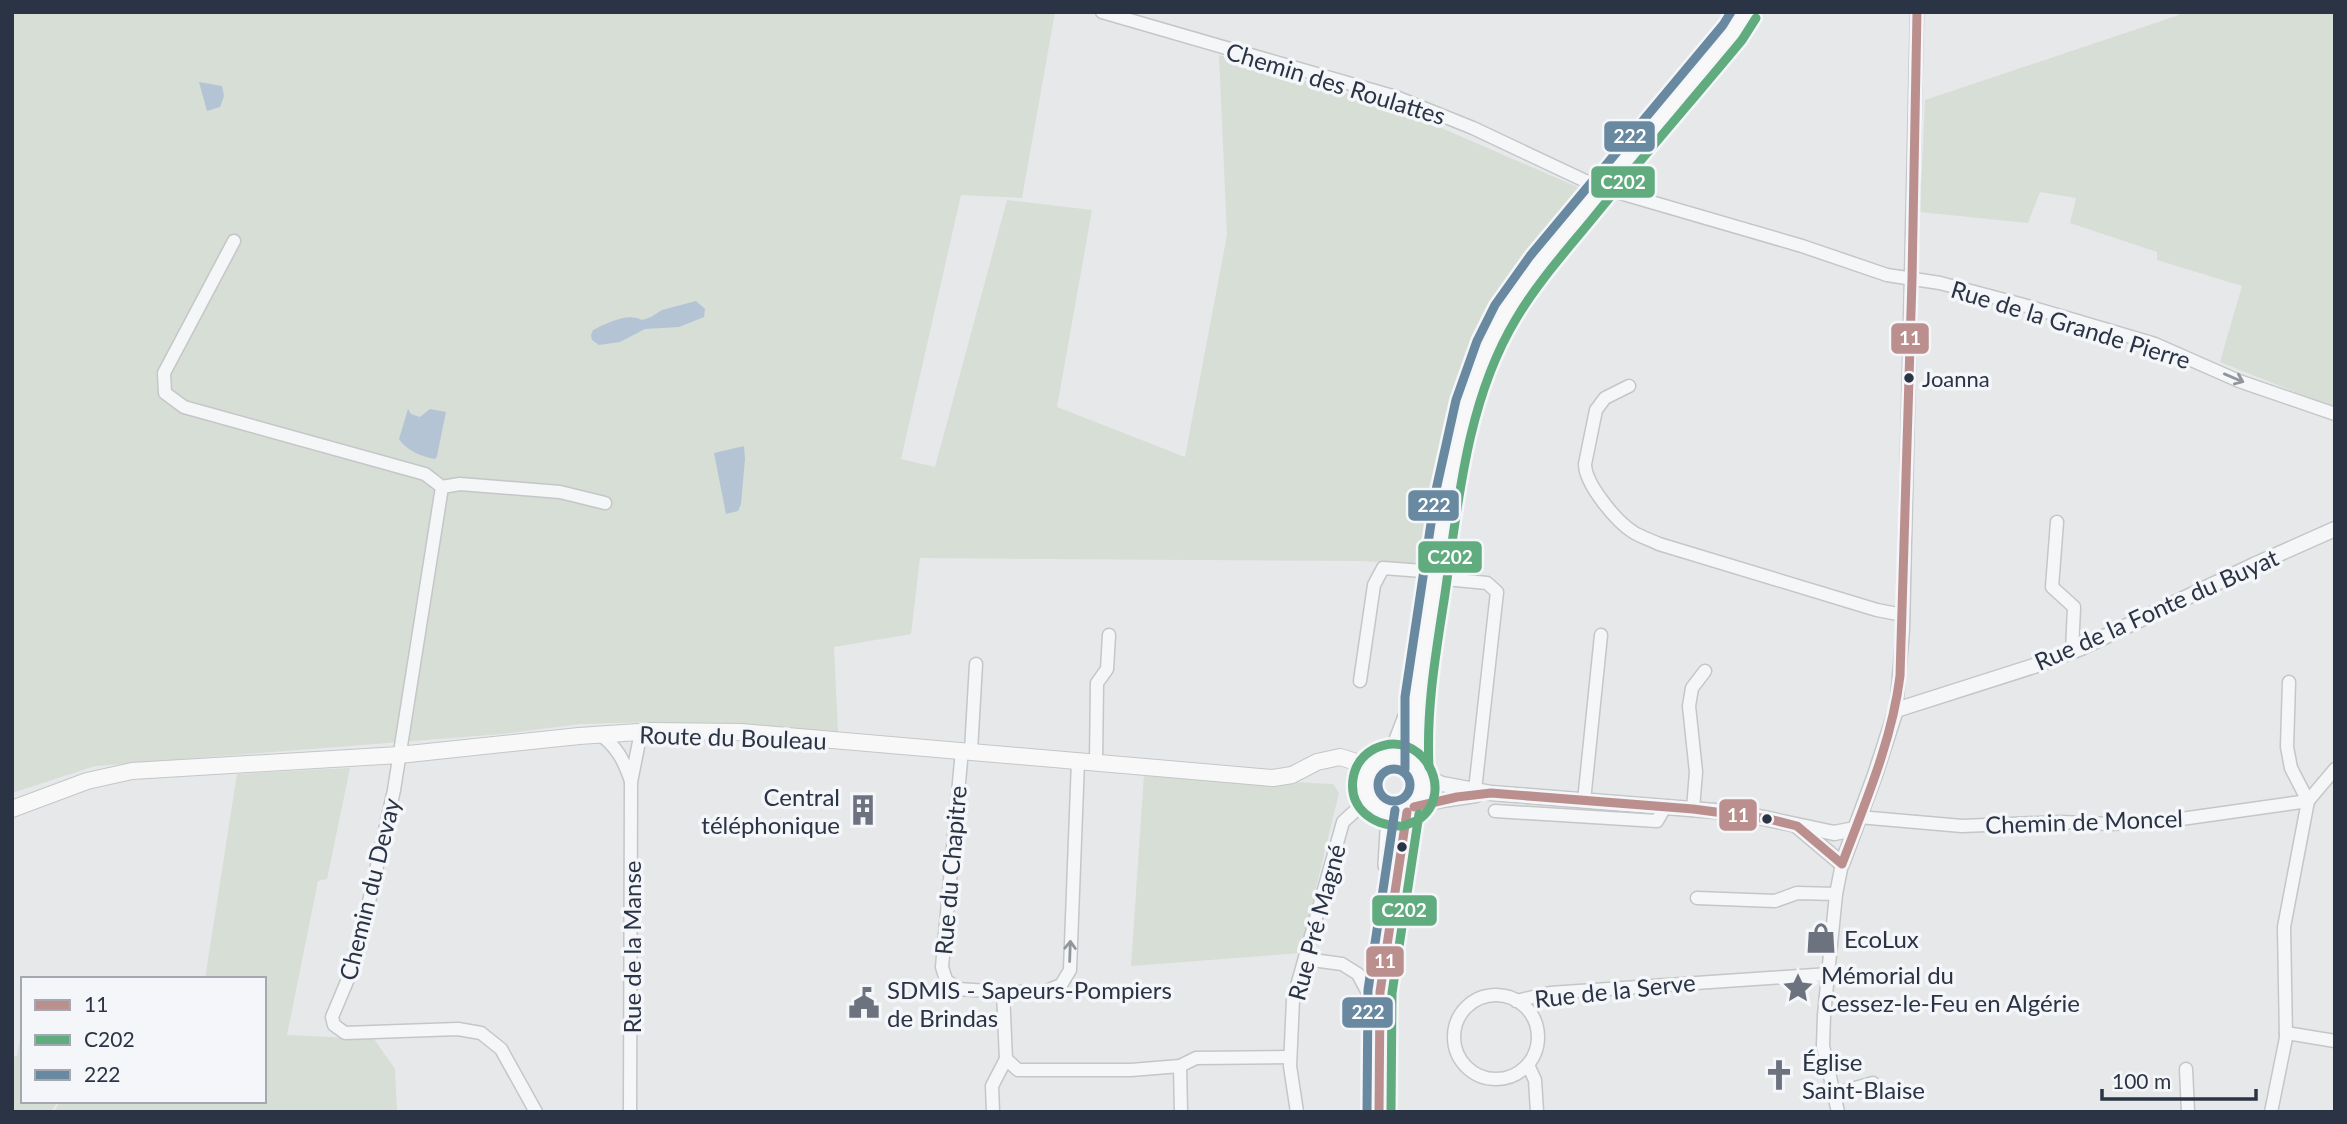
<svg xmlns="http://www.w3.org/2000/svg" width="2347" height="1124" font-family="Lato,sans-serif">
	<rect width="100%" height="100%" fill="#e6e8ea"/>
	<g fill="#d6ded6">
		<path d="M12 12H1055L1022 198 961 195 901 459 935 467 1007 200 1092 210 1057 407 1185 457 1227 235 1219 55 1398 109 1582 189C1554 228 1522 266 1496 307 1448 384 1442 477 1429 565L1360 561 920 558 911 634 834 647 838 733 652 722 580 724 502 734 95 766 12 793Z"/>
		<path d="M2178 12H2335V408L2220 362 2242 286 2157 260V252L2070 223 2076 198 2040 192 2028 223 1920 212 1925 100 2179 15Z"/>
		<path d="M350 768 327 879 318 881 287 1035 374 1039 395 1069 397 1112H54L60 1101H264V979H205L237 774Z"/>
		<path d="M1144 775 1333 784 1339 793 1300 953 1131 966Z"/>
		<path d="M20 1039H23V1101H58L51 1112H12V1057L17 1056Z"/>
	</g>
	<g fill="#b4c4d5">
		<path d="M199 82 222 86 224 96 220 107 207 111Z"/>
		<path d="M696 301 705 309 704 317 679 327 645 329 620 342 599 345 592 340 591 335 593 330C607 323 628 312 642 320L651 317 662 310Z"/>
		<path d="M408 409 411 414 420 417 430 409 446 412 437 456 435 459C422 457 406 450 399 439Z"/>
		<path d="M744 446 745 459 741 504 738 511 726 514 714 453Z"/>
	</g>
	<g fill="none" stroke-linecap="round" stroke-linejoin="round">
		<defs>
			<g id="minor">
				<path d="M1102 12 1396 97 1473 128 1596 186 1802 246 1887 275 1940 283 2020 304 2155 344 2239 381 2335 414"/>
				<path d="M234 241 164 373 165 393 184 407 425 474 442 487 394 790 356 960 332 1017 334 1025 345 1033 458 1029 481 1033 501 1049 536 1112"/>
				<path d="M1629 386 1605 398 1596 410 1585 464C1585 484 1616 521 1633 532 1641 537 1651 540 1659 544L1877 610 1903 615"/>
				<path d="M442 487 460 484 560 492 605 503"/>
				<path d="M2057 522 2052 587 2074 607 2072 652"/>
				<path d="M1435 578 1487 583 1497 592 1475 790"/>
				<path d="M1360 681 1374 585 1383 568 1436 572"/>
				<path d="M1896 710 1903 630 1917 12"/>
				<path d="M599 734C617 746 624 761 631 781"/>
				<path d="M962 750 942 967 946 980 958 989 1003 992H1044L1061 985 1070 970 1078 761"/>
				<path d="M971 751 976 664"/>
				<path d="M1096 762 1097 683 1107 669 1109 635"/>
				<path d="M1584 801 1601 635"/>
				<path d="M1693 809 1696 772 1689 706 1692 688 1705 671"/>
				<path d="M1495 811 1657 821 1665 807"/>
				<path d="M1859 817 1962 826 2061 822 2111 824 2174 820 2308 801 2335 769"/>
				<path d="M1697 898 1775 901 1797 893 1836 894"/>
				<path d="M1305 959 1342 964 1358 974 1377 1010"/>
				<path d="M1003 992 1006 1059 1018 1070H1131L1180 1066"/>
				<circle cx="1496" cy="1037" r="42"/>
				<path d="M1516 1001 1550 993 1829 974"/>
				<path d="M2286 1033 2335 1041"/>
				<path d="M1528 1065 1535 1080 1537 1112"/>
				<path d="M2186 1069 2188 1112"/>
				<path d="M1834 1094 1873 1083"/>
				<path d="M630 1112 631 782 641 732"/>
				<path d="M993 1112 992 1086 1006 1059"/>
				<path d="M1181 1112 1180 1066 1196 1058 1290 1057"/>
				<path d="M1297 1112 1290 1066 1293 1000 1343 822 1368 799"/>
				<path d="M1838 1112 1823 1046 1824 1015 1836 894 1842 864"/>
				<path d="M2271 1112 2286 1038 2284 927 2308 801 2291 768 2287 747 2289 682"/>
			</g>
			<g id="tertiary">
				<path d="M1421 775 1442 784 1491 793 1740 813 1834 833 1855 829"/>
				<path d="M1414 807 1442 800 1476 795"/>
				<path d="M1797 826 1842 864 1875 775 1896 710 2034 666 2081 648 2254 565 2335 529"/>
			</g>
			<path id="secondary" d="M12 809 87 781 132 771 399 755 579 736 653 731 740 732 1273 778 1292 775 1317 762 1340 757 1353 761 1368 771"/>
			<g id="primary">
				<path d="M1393 756 1411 709"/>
				<circle cx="1394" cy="786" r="29"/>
				<path d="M1417 768C1411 707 1426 643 1434 583 1446 502 1456 421 1488 345 1508 299 1544 258 1576 219 1627 156 1681 95 1733 32L1745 12"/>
				<path d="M1388 865 1391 815"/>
				<path d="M1379 1112 1380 992 1407 812"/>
			</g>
		</defs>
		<use href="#minor" stroke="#c4c6c8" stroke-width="15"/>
		<use href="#tertiary" stroke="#c4c6c8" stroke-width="17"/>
		<use href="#secondary" stroke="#c4c6c8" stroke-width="18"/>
		<use href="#primary" stroke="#c2c5c8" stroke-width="22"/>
		<use href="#minor" stroke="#f5f6f7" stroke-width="12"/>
		<use href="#tertiary" stroke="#f5f6f7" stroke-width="14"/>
		<use href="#secondary" stroke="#f8f8f8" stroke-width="16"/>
		<use href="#primary" stroke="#f8f8f8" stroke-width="19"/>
		<defs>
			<g id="bus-1">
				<path d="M1414 807 1457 797 1491 793 1693 809 1769 819 1797 826 1842 864C1865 803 1892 741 1900 676L1912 279 1917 12"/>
				<path d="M1379 1112 1380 992 1407 812"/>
			</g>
			<g id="bus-2">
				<path d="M1429 767C1426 708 1436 652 1445 594 1458 502 1467 400 1516 319 1537 283 1566 251 1593 218 1642 158 1693 99 1742 40L1756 18"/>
				<path d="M1399 826C1372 825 1349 808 1353 779 1355 765 1363 755 1374 749 1421 725 1458 793 1418 820 1414 822 1408 824 1403 826"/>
				<path d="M1391 1112 1392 993 1419 814"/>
			</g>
			<g id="bus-3">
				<path d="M1405 769V697L1436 490 1456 400 1477 341 1495 305 1530 256 1723 25 1731 12"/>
				<circle cx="1394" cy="785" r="16"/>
				<path d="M1367 1112 1368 990 1395 810"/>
			</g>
		</defs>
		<use href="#bus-1" stroke="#f4f6f9" stroke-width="14"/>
		<use href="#bus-2" stroke="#f4f6f9" stroke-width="14"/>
		<use href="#bus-3" stroke="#f4f6f9" stroke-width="14"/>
		<use href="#bus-1" stroke="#bc8f8f" stroke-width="9"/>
		<use href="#bus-2" stroke="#61ac7f" stroke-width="9"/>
		<use href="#bus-3" stroke="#6989a0" stroke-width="9"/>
	</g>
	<defs><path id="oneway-shaft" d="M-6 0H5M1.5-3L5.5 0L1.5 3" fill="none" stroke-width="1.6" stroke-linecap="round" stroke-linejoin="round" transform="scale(1.75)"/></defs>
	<g stroke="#90959e">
		<use href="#oneway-shaft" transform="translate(2234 378) rotate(23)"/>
		<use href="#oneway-shaft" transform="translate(1070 951) rotate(-88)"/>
	</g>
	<defs>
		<symbol id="building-bare" viewBox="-9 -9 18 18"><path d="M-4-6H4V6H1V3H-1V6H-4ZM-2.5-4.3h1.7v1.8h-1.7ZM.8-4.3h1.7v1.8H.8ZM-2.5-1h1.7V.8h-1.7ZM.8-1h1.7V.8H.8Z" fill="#6c737f" stroke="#f4f6f9" stroke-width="2.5" paint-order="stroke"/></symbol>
		<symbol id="shop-bare" viewBox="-9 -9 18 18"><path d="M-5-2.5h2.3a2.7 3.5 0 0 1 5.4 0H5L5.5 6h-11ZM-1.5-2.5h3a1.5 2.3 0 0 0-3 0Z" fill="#6c737f" stroke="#f4f6f9" stroke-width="2.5" paint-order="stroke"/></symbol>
		<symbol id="sight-bare" viewBox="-9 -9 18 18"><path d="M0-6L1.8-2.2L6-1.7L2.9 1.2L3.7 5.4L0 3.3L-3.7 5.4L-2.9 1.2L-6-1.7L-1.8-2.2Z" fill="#6c737f" stroke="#f4f6f9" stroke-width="2.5" paint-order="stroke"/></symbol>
		<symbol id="civic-bare" viewBox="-9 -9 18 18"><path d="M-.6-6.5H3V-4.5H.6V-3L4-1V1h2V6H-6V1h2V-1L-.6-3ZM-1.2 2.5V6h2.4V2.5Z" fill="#6c737f" stroke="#f4f6f9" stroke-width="2.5" paint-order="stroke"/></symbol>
		<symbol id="church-bare" viewBox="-9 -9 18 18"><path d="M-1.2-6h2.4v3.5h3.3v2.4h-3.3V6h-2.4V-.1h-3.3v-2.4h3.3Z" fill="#6c737f" stroke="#f4f6f9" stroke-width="2.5" paint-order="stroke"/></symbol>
	</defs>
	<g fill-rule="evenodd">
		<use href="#building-bare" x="841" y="788" width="44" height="44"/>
		<use href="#shop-bare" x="1799" y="916" width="44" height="44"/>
		<use href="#sight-bare" x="1776" y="966" width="44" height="44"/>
		<use href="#civic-bare" x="842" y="981" width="44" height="44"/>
		<use href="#church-bare" x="1757" y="1053" width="44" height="44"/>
	</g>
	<g fill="#2b3445" stroke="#f4f6f9" stroke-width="2.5">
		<circle cx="1909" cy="378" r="6"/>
		<circle cx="1767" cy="819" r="6"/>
		<circle cx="1402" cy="847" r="6"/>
	</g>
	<g text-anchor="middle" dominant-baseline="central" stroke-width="7" stroke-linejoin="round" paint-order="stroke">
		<g font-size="22" fill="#2b3445" stroke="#f4f6f9" text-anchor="start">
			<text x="1922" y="378">Joanna</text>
		</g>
		<g font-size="24" fill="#2b3445" stroke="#f4f6f9">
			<text transform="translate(1336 83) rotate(17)">Chemin des Roulattes</text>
			<text transform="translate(2071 324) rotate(17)">Rue de la Grande Pierre</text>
			<text transform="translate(2156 609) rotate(-24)">Rue de la Fonte du Buyat</text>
			<text transform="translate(733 737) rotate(2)">Route du Bouleau</text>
			<text transform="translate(2084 821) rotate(-2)">Chemin de Moncel</text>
			<text transform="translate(950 870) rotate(-85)">Rue du Chapitre</text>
			<text transform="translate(369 889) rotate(-76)">Chemin du Devay</text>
			<text transform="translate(1316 922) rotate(-75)">Rue Pré Magné</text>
			<text transform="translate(631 947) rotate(-90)">Rue de la Manse</text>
			<text transform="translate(1615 990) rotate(-6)">Rue de la Serve</text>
		</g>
		<g font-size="24" fill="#2b3445" stroke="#f4f6f9" text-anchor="start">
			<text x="840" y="796" text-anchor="end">Central<tspan x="840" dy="28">téléphonique</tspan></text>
			<text x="1844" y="938">EcoLux</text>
			<text x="1821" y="974">Mémorial du<tspan x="1821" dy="28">Cessez-le-Feu en Algérie</tspan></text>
			<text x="887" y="989">SDMIS - Sapeurs-Pompiers<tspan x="887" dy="28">de Brindas</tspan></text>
			<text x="1802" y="1061">Église<tspan x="1802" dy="28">Saint-Blaise</tspan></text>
		</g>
	</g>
	<g stroke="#f4f6f9" stroke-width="2.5">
		<rect x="1603" y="120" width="53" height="33" rx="7" fill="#6989a0"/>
		<rect x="1590" y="165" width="66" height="34" rx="7" fill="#61ac7f"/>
		<rect x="1890" y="322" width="40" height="33" rx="7" fill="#bc8f8f"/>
		<rect x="1407" y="489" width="53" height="33" rx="7" fill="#6989a0"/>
		<rect x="1417" y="540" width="66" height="34" rx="7" fill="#61ac7f"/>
		<rect x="1718" y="798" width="40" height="34" rx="7" fill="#bc8f8f"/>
		<rect x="1371" y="894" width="67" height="33" rx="7" fill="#61ac7f"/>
		<rect x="1365" y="945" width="40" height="33" rx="7" fill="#bc8f8f"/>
		<rect x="1341" y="996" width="53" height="33" rx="7" fill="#6989a0"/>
	</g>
	<g font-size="19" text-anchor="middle" font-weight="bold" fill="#fff">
		<text x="1630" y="143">222</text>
		<text x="1623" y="189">C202</text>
		<text x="1910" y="345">11</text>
		<text x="1434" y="512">222</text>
		<text x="1450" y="564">C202</text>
		<text x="1738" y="822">11</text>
		<text x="1404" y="917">C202</text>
		<text x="1385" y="968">11</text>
		<text x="1368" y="1019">222</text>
	</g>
	<rect width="2347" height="1124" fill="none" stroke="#2b3445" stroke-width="28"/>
	<rect x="21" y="977" width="245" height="126" fill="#f4f6f9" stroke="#a4a8b1" stroke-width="2"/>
	<rect x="35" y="1000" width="35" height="10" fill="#bc8f8f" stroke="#a4a8b1" stroke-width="2"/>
	<text x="84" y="1012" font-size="21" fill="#2b3445">11</text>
	<rect x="35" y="1035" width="35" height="10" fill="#61ac7f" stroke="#a4a8b1" stroke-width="2"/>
	<text x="84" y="1047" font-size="21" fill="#2b3445">C202</text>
	<rect x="35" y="1070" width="35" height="10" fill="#6989a0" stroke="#a4a8b1" stroke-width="2"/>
	<text x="84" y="1082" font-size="21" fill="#2b3445">222</text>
	<path d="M2102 1089v10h154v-10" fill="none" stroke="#2b3445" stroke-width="3.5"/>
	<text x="2112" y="1089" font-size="21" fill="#2b3445" stroke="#f4f6f9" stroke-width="5" paint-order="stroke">100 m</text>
</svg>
